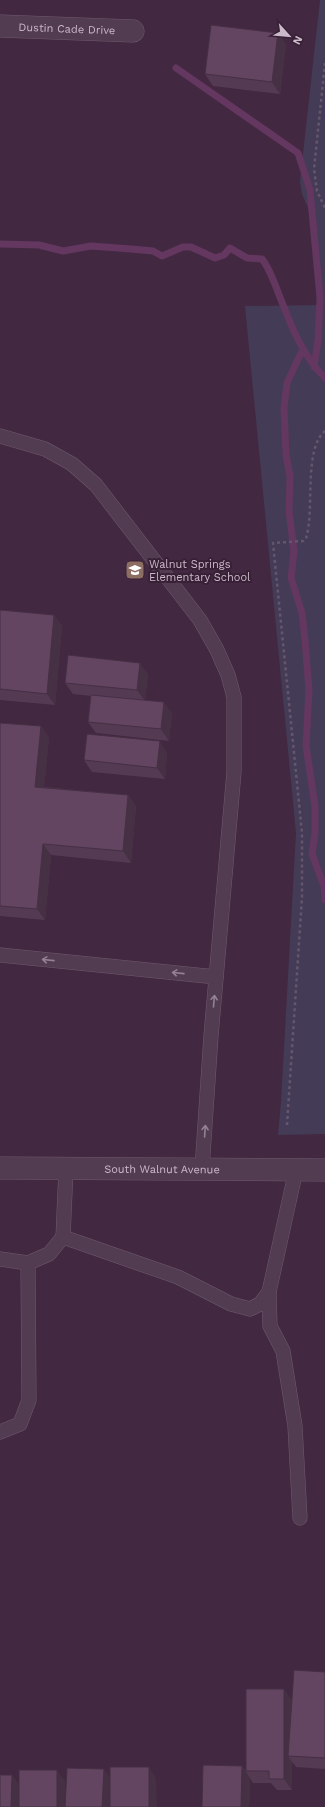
<svg xmlns="http://www.w3.org/2000/svg" width="325" height="1807" font-family="'Work Sans',sans-serif">
	<rect width="100%" height="100%" fill="#432841"/>
	<path fill="#443b56" d="M320 0H325V1134L278 1135 281 1102 296 833 245 306 323 305 312 217 302 194 300 181Z"/>
	<g fill="none" stroke-linecap="round" stroke-linejoin="round">
		<g stroke="#633760" stroke-width="7">
			<path d="M176 68 298 153 310 190 320 298 318 340 314 367"/>
			<path d="M0 244 39 245 63 251 91 246 131 249 153 251 162 256 183 247H191L215 258 224 255 230 248 247 258 262 259C270 269 273 280 278 292 290 323 301 354 325 378"/>
			<path d="M305 352 301 353 287 383 284 408 286 455 290 476 289 511 294 551 291 578 302 613 305 640 309 690 306 746 315 806V833L312 854 324 886 325 900"/>
		</g>
		<defs>
			<g id="service">
				<path d="M0 436 45 449 72 464 96 485 200 620 217 650 228 675 234 697V772L211 1036 202 1169"/>
				<path d="M0 955 216 977"/>
				<path d="M66 1169 63 1237 178 1277 231 1304 250 1309 260 1304 269 1292"/>
				<path d="M296 1170 269 1292 270 1326 283 1351 295 1426 300 1518"/>
				<path d="M0 1259 28 1263 49 1254 63 1237"/>
				<path d="M0 1432 20 1424 29 1400 28 1263"/>
			</g>
			<g id="minor">
				<path id="s1" d="M0 26 133 31"/>
			</g>
			<g id="tertiary">
				<path id="s2" d="M0 1168 325 1170"/>
			</g>
		</defs>
		<use href="#service" stroke="#705a6e" stroke-width="15"/>
		<use href="#minor" stroke="#705a6e" stroke-width="23"/>
		<use href="#tertiary" stroke="#705a6e" stroke-width="23"/>
		<g stroke="#65566d" stroke-width="2.5" stroke-dasharray="3 3" stroke-linecap="butt">
			<path d="M325 63 314 169 317 191 325 208"/>
			<path d="M287 1125 302 897V833L273 543 303 541 306 538C315 511 303 449 325 431"/>
		</g>
		<use href="#service" stroke="#523c51" stroke-width="14"/>
		<use href="#minor" stroke="#523c51" stroke-width="22"/>
		<use href="#tertiary" stroke="#523c51" stroke-width="22"/>
	</g>
	<g fill="#553a53">
		<path d="M286 44 280 94 213 86 205 74Z"/>
		<path d="M0 610 54 615 62 626 55 705 0 700Z"/>
		<path d="M148 674 145 700 172 713 169 741 96 733 88 722 91 696 73 694 65 683Z"/>
		<path d="M0 723 41 726 49 738 44 787 128 795 136 806 131 863 51 855 45 920 0 916Z"/>
		<path d="M167 752 165 779 92 772 84 760Z"/>
		<path d="M325 1672V1769L296 1767 292 1762V1790H277L271 1783H253L250 1778 249 1807H202L242 1766 246 1771Z"/>
	</g>
	<g fill="#453044">
		<path d="M278 33 286 44 280 94 272 82Z"/>
		<path d="M54 615 62 626 55 705 47 694Z"/>
		<path d="M140 663 148 674 145 701 137 690Z"/>
		<path d="M164 702 172 713 169 741 161 729Z"/>
		<path d="M41 726 49 738 43 798 35 787Z"/>
		<path d="M160 741 167 752 165 779 157 768Z"/>
		<path d="M128 795 136 806 131 863 123 851Z"/>
		<path d="M43 844 51 855 45 920 37 909Z"/>
		<path d="M284 1689 292 1700 288 1756 292 1762V1790L284 1779Z"/>
		<path d="M242 1766 250 1778 249 1807H241Z"/>
		<path d="M149 1767 156 1778 157 1807H149Z"/>
		<path d="M104 1769 112 1780 111 1807H102Z"/>
		<path d="M57 1770 65 1781V1807H57Z"/>
		<path d="M12 1775 20 1786V1807H11Z"/>
	</g>
	<g fill="#634461" stroke="#453044">
		<path d="M211 25 278 33 272 82 205 74Z"/>
		<path d="M0 610 54 615 47 694 0 689Z"/>
		<path d="M68 655 140 663 137 690 65 683Z"/>
		<path d="M91 695 164 702 161 729 88 722Z"/>
		<path d="M0 723 41 726 35 787 128 795 123 851 43 844 37 909 0 906Z"/>
		<path d="M87 734 160 741 157 768 84 760Z"/>
		<path d="M294 1670 325 1672V1758L288 1756Z"/>
		<path d="M246 1689H284V1779H269V1771H246Z"/>
		<path d="M203 1765 242 1766 241 1807H202Z"/>
		<rect x="110" y="1767" width="39" height="40"/>
		<path d="M67 1768 104 1769 102 1807H65Z"/>
		<rect x="19" y="1770" width="38" height="37"/>
		<path d="M0 1775H12L11 1807H0Z"/>
	</g>
	<defs><path id="oneway-shaft" d="M-6 0H5M1.5-3L5.5 0L1.5 3" fill="none" stroke-width="1.6" stroke-linecap="round" stroke-linejoin="round"/></defs>
	<g stroke="#958194">
		<use href="#oneway-shaft" transform="translate(48 960) rotate(-174)"/>
		<use href="#oneway-shaft" transform="translate(178 973) rotate(-174)"/>
		<use href="#oneway-shaft" transform="translate(214 1001) rotate(-85)"/>
		<use href="#oneway-shaft" transform="translate(205 1131) rotate(-86)"/>
	</g>
	<defs>
		<symbol id="school-square" viewBox="-11 -11 22 22"><rect x="-9" y="-9" width="18" height="18" rx="4" fill="#8d6e63" stroke="#382136"/><path d="M0-5L7-2L0 1L-7-2ZM-4 1L0 2.5L4 1V4Q0 6-4 4Z" fill="#fff"/></symbol>
	</defs>
	<g fill-rule="evenodd">
		<use href="#school-square" x="124" y="559" width="22" height="22"/>
	</g>
	<g text-anchor="middle" dominant-baseline="central" stroke-width="4" stroke-linejoin="round" paint-order="stroke">
		<g font-size="11" fill="#ccb9ca" stroke="#382136">
			<text stroke="none"><textPath href="#s1" startOffset="67">Dustin Cade Drive</textPath></text>
			<text stroke="none"><textPath href="#s2" startOffset="162">South Walnut Avenue</textPath></text>
		</g>
		<g font-size="11" fill="#ccb9ca" stroke="#382136" text-anchor="start">
			<text x="149" y="564">Walnut Springs<tspan x="149" dy="13">Elementary School</tspan></text>
		</g>
	</g>
	<g transform="translate(289 36) rotate(117)" stroke="#382136" stroke-width="3" paint-order="stroke">
	<path d="M0-3L7 15L0 10L-7 15Z" fill="#ccb9ca"/>
	<text y="-6" font-size="11" font-weight="bold" text-anchor="middle" fill="#ccb9ca">N</text>
	</g>
</svg>
